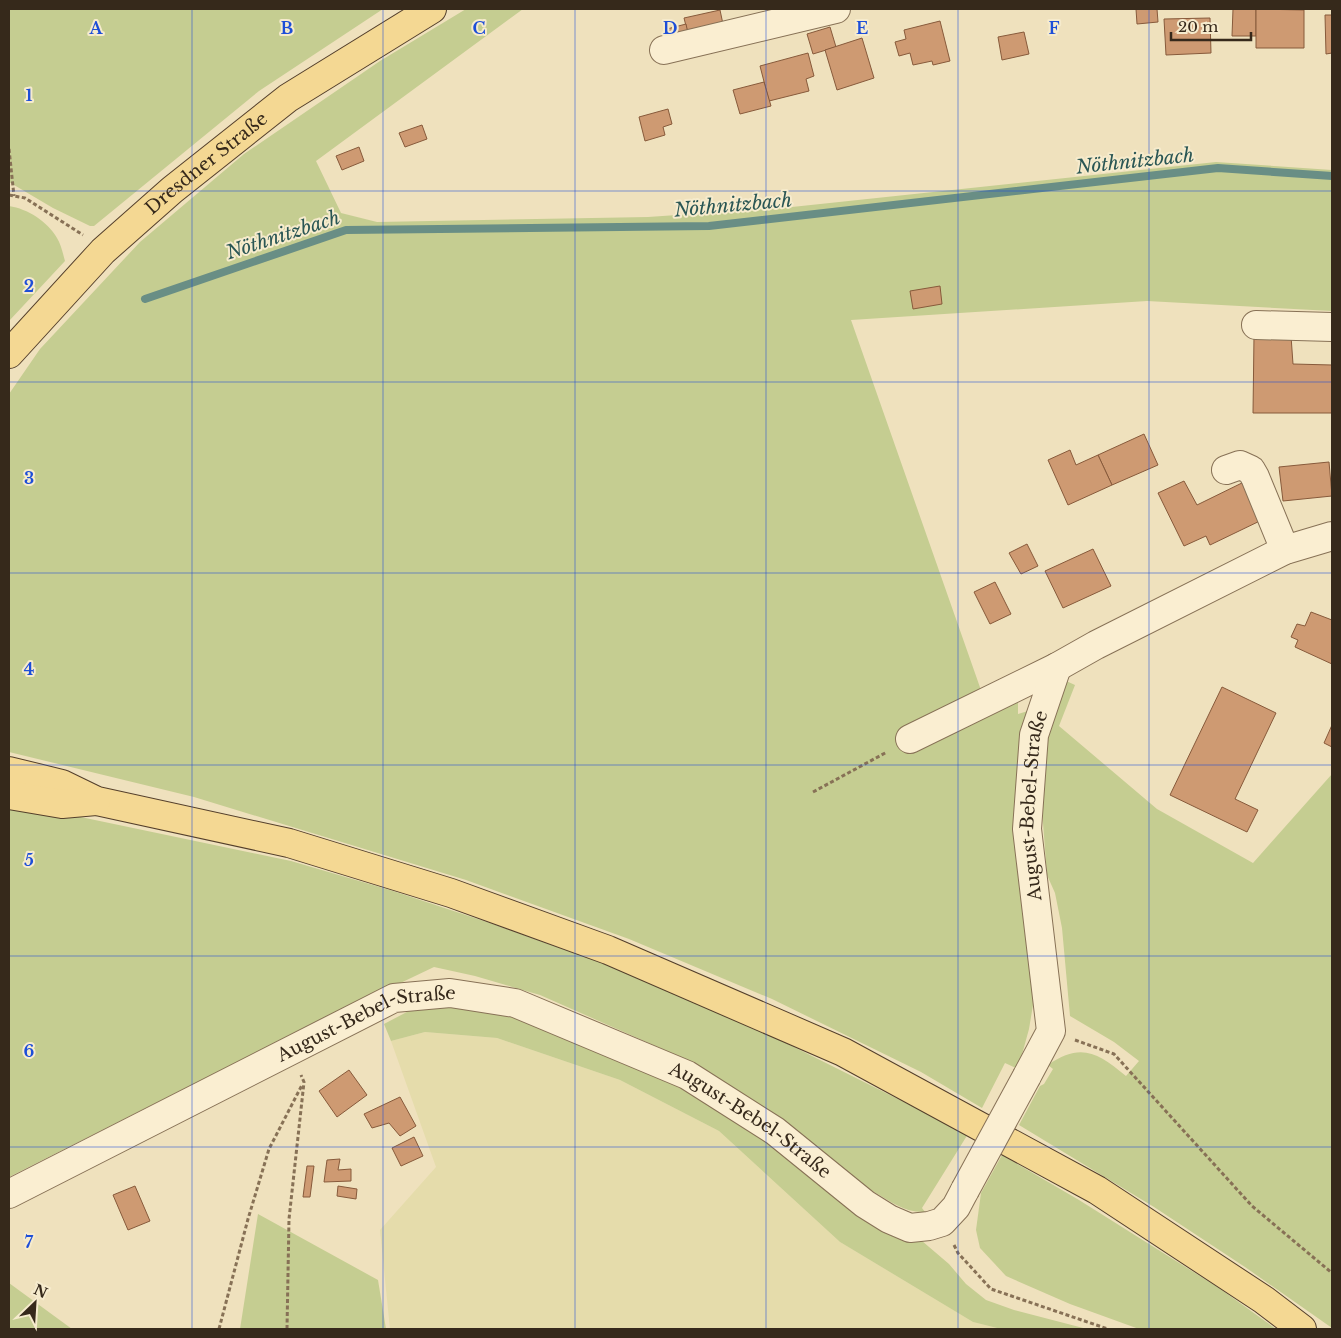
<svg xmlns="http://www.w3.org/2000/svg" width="1341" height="1338" font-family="'Libre Baskerville',serif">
	<rect width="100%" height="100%" fill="#efe1bd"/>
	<path fill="#e5dcab" d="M425 1032 497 1038 620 1080 719 1131 840 1242 973 1322 1001 1329H390L380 1230 436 1167 391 1041Z"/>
	<g fill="#c5cd91">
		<path d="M9 9H383L259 91 94 226H90L53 208 9 182Z"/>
		<path d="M466 9H523L316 161 341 213 377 222 648 217 792 207 1216 162 1332 170V311L1147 301 851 320 982 693 1018 700V714L1028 711 1036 987 1029 1029 1018 1069 1005 1063 982 1108 921 1072 772 999 629 939 466 880 194 797 9 752V394L40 349 140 242 244 154 380 61Z"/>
		<path d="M9 206C28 209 47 221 57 238 61 244 63 254 65 261L9 321Z"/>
		<path d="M1064 680 1075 685 1059 726 1157 809 1253 863 1332 774V1328L1245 1267 1154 1207 1019 1125 1040 1086 1044 1084 1053 1069 1048 1065C1081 1042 1098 1053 1126 1076L1139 1061 1114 1042 1070 1016 1062 928 1055 893 1047 875 1039 771 1041 746Z"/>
		<path d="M9 802 291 861 390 890 490 923 599 962 677 994 778 1039 968 1134 922 1208 925 1212C905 1213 890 1201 874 1192L713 1076 676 1055 540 995 475 976 434 967 281 1040 9 1177Z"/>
		<path d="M424 1003 501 1009 645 1064 915 1235 949 1264 966 1284 986 1300 1014 1310 1087 1329H1001L973 1322 840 1242 719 1131 620 1080 497 1038 425 1032 391 1041 384 1024Z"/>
		<path d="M1002 1155 1079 1200 1219 1288 1276 1329H1139L1070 1304 1006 1276 980 1248 976 1230 981 1193Z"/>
		<path d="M258 1214 378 1280 386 1329H240Z"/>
		<path d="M9 1283 72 1329H9Z"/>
	</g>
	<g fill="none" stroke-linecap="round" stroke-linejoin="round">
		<path stroke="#698e85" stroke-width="8" d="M145 299 346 230 709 226 1218 168 1332 176"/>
	</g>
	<g fill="#ce9a72" stroke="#875a3b">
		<path d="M1136 9H1157L1158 22 1137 24Z"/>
		<path d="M1233 9H1256V36H1232Z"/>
		<path d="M1256 9 1304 10V48H1256Z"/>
		<path d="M720 10 724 29 689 38 684 18Z"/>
		<path d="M1325 15H1332V53L1326 54Z"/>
		<path d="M1210 18 1211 53 1166 55 1164 19Z"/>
		<path d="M940 21 950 61 933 65 932 61 913 65 910 53 899 56 895 42 906 39 904 30Z"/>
		<path d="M686 24 689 38 671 42 667 29Z"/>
		<path d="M830 27 836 47 813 54 807 34Z"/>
		<path d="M1024 32 1029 54 1002 60 998 37Z"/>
		<path d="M862 38 874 78 837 90 825 50Z"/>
		<path d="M808 53 814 76 806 79 809 91 769 101 760 66Z"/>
		<path d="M764 82 771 106 740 114 733 90Z"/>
		<path d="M668 109 672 124 663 127 665 135 645 141 639 117Z"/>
		<path d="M422 125 427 139 405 147 399 133Z"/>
		<path d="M359 147 364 161 342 170 336 156Z"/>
		<path d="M940 286 942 304 913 309 910 291Z"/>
		<path d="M1254 336H1291L1293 364 1332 365V413H1253Z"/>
		<path d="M1144 434 1158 465 1112 485 1098 455Z"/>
		<path d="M1070 450 1076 465 1098 455 1112 485 1068 505 1048 460Z"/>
		<path d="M1329 462 1332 496 1283 501 1279 467Z"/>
		<path d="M1248 480 1266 518 1210 545 1206 536 1184 546 1158 493 1184 481 1197 505Z"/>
		<path d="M1027 544 1038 566 1021 574 1009 553Z"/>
		<path d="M1093 549 1111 586 1063 608 1045 571Z"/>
		<path d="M995 582 1011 614 990 624 974 592Z"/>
		<path d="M1311 612 1332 620V664L1295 647 1298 640 1291 637 1297 624 1305 626Z"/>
		<path d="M1222 687 1276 713 1235 799 1258 810 1247 832 1170 795Z"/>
		<path d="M1332 725V747L1324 743Z"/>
		<path d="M349 1070 367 1095 337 1117 319 1091Z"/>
		<path d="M400 1097 416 1126 400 1136 389 1123 372 1128 364 1114Z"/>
		<path d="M414 1137 423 1156 401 1166 392 1148Z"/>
		<path d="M340 1159 338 1170 351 1169V1181L324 1182 327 1160Z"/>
		<path d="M307 1166H314L310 1197H303Z"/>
		<path d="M135 1186 150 1221 128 1230 113 1195Z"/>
		<path d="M338 1186 357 1189 356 1199 337 1196Z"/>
	</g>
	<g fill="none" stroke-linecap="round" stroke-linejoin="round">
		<defs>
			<g id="minor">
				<path d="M664 50 836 9"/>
				<path d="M1256 325 1332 327"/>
				<path d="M1226 470 1240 465 1251 470 1255 477 1285 550"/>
				<path d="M910 739 1057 667 1096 645 1285 550 1332 536"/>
				<path id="s1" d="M1027 1076 1051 1031 1027 829 1034 735 1057 667"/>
				<path id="s2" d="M9 1194 394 998 450 993 515 1003 687 1075 775 1131 865 1204 889 1219 910 1228 929 1226 942 1222 956 1207 965 1190"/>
			</g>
			<g id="major">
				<path id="s3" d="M9 354 103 251 172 190 288 98 432 9"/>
				<path d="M9 771 62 784 97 801 289 843 451 893 608 950 843 1052 1097 1190 1264 1300 1302 1329"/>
				<path d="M9 795 62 804 96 801"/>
			</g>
		</defs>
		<use href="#minor" stroke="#877156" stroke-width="30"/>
		<use href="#major" stroke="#543f2b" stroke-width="30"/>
		<g stroke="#877156" stroke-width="3" stroke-dasharray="4 2.5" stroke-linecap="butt">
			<path d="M9 149 14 196"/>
			<path d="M9 195 25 198 83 235"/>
			<path d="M813 792 887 752"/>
			<path d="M1075 1040 1114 1054 1252 1206 1332 1273"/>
			<path d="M954 1245 958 1253 991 1289 1108 1329"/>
			<path d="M219 1329 248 1219 269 1149 302 1085"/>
			<path d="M287 1329 289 1219 304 1082 301 1075"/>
		</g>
		<use href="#minor" stroke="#faeed1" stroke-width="28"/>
		<use href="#major" stroke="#f4d893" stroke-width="28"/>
		<defs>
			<path id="minor-bridge" d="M965 1190 1027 1076"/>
		</defs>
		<use href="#minor-bridge" stroke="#877156" stroke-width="30" stroke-linecap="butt"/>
		<use href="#minor-bridge" stroke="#faeed1" stroke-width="28"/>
	</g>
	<path fill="none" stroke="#1d4ed8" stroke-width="1" stroke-opacity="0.55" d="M192 9V1329M383 9V1329M575 9V1329M766 9V1329M958 9V1329M1149 9V1329M9 191H1332M9 382H1332M9 573H1332M9 765H1332M9 956H1332M9 1147H1332"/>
	<g text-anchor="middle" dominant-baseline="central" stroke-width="4" stroke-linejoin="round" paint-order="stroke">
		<g font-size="18" fill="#36291b" stroke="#f6ebcd">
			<text stroke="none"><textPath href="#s3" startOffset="275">Dresdner Straße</textPath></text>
			<text stroke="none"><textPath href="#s1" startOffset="278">August-Bebel-Straße</textPath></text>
			<text stroke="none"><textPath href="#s2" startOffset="398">August-Bebel-Straße</textPath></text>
			<text stroke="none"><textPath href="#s2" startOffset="818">August-Bebel-Straße</textPath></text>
		</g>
		<g font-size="19" font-style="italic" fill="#2a5654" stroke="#f6ebcd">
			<text transform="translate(1135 161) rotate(-6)">Nöthnitzbach</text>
			<text transform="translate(733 205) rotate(-5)">Nöthnitzbach</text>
			<text transform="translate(283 235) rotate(-18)">Nöthnitzbach</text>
		</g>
	</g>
	<g font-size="16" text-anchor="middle" font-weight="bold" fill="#1d4ed8" stroke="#f6ebcd" stroke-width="4" stroke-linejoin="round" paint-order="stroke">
		<text x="96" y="34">A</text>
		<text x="287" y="34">B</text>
		<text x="479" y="34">C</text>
		<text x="670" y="34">D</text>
		<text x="862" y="34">E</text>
		<text x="1054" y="34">F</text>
		<text x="29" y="101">1</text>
		<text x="29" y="292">2</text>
		<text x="29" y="484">3</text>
		<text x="29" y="675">4</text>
		<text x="29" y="866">5</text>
		<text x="29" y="1057">6</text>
		<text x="29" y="1248">7</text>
	</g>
	<rect width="1341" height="1338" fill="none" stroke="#36291b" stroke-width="20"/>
	<g transform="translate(35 1303) rotate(25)" stroke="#f6ebcd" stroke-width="4" paint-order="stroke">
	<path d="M0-4L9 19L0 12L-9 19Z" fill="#36291b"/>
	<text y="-8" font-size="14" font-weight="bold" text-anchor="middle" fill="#36291b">N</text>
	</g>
	<path d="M1171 32v8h80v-8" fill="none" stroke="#36291b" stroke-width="2.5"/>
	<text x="1178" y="32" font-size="15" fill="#36291b" stroke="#f6ebcd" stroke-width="4" paint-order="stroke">20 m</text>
</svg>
